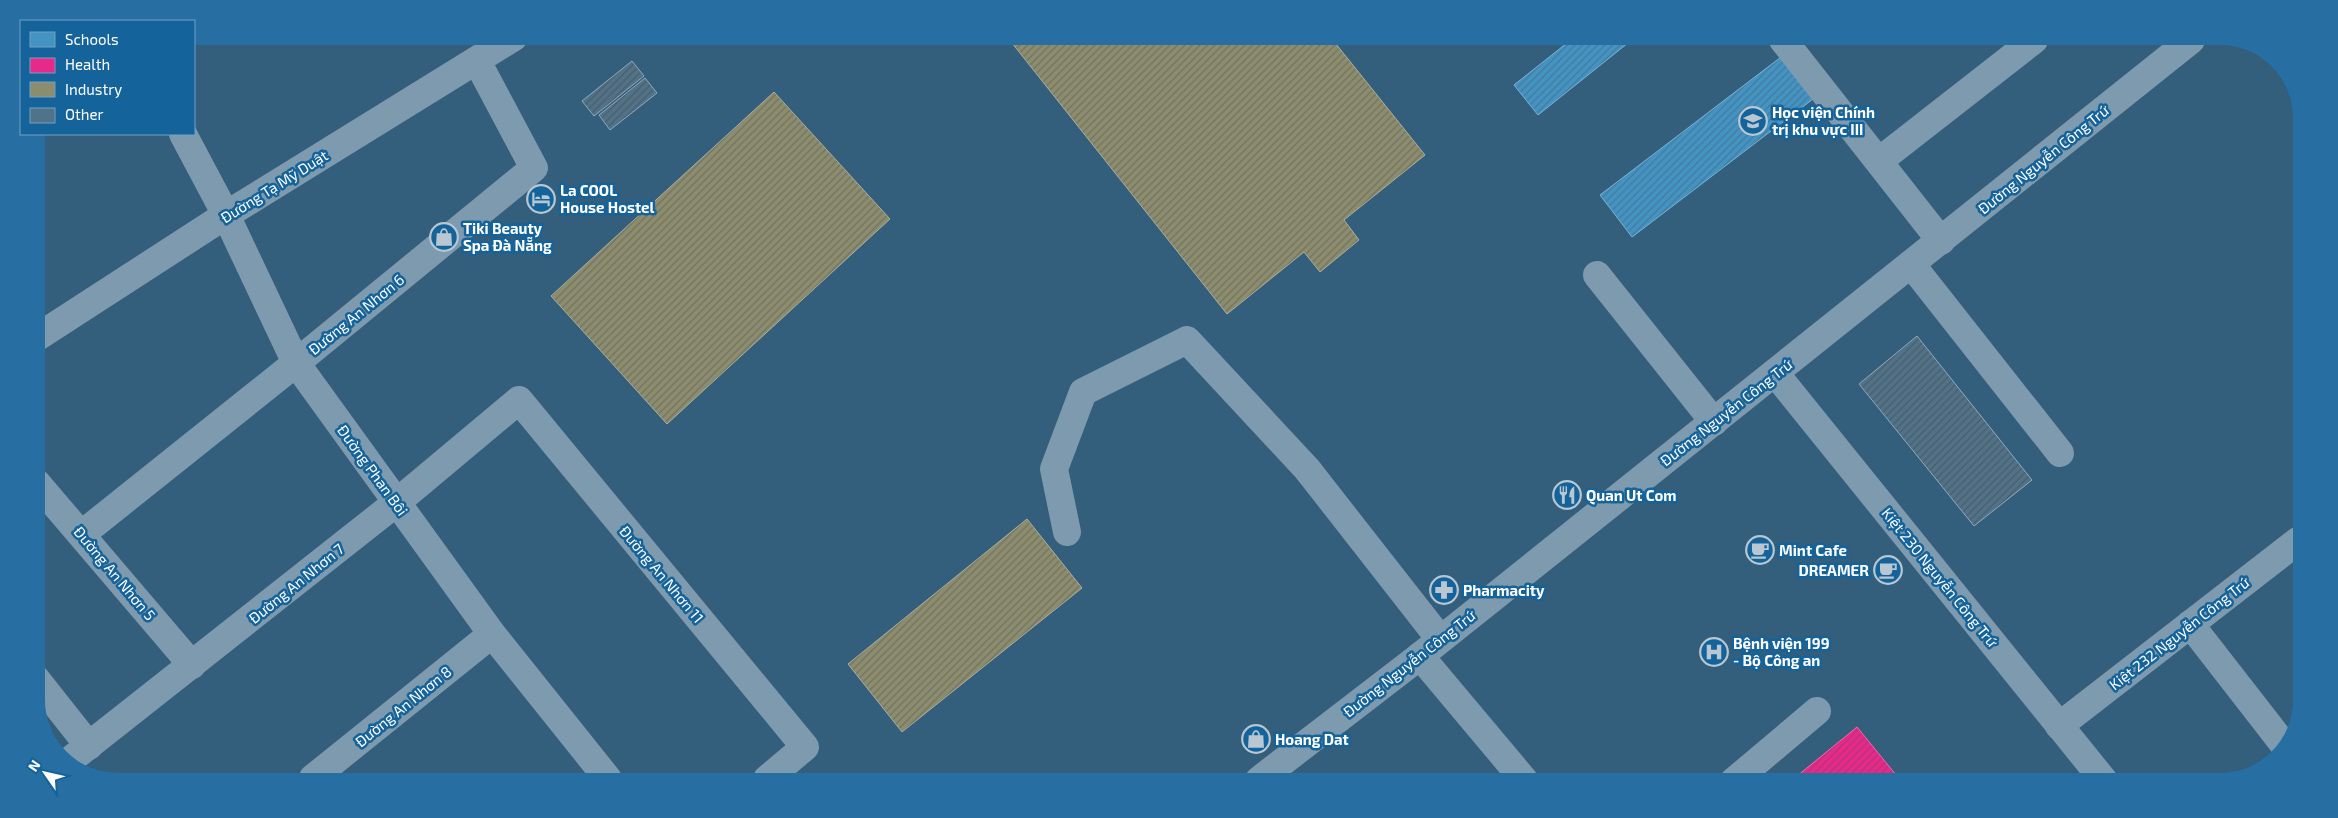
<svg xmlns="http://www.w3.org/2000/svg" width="2338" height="818" font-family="'Exo 2',sans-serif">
	<defs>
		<pattern id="schools-hatch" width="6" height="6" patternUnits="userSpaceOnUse" patternTransform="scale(1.25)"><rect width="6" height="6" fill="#4393c3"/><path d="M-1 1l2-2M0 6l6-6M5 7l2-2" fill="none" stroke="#467a99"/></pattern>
		<pattern id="health-hatch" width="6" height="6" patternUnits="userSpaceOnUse" patternTransform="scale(1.25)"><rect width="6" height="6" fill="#e7298a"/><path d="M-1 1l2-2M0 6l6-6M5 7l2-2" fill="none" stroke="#b13574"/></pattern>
		<pattern id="industry-hatch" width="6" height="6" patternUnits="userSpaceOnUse" patternTransform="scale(1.25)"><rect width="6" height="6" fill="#8c8c6e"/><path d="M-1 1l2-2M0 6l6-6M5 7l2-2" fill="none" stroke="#727260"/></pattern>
		<pattern id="building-hatch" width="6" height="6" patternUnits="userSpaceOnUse" patternTransform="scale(1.25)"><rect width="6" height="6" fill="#50738a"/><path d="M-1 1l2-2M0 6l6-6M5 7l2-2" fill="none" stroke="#4e5c65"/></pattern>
	</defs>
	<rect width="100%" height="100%" fill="#335e7c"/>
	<g fill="url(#schools-hatch)" stroke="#7bb3d5">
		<path d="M1572 39H1633L1538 115 1514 85Z"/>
		<path d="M1785 54 1817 96 1632 237 1600 195Z"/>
	</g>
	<path fill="url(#health-hatch)" stroke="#ee69ad" d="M1857 727 1901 781H1791Z"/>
	<g fill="url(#industry-hatch)" stroke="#aeae9a">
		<path d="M1008 38 1332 39 1425 155 1344 220 1359 240 1320 272 1304 252 1227 314Z"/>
		<path d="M774 92 890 219 667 424 551 296Z"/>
		<path d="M1027 519 1082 588 902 732 848 664Z"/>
	</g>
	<g fill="url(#building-hatch)" stroke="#92aabb">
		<path d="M632 61 644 76 594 116 582 101Z"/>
		<path d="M645 78 657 93 610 130 599 115Z"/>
		<path d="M1917 336 2032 480 1974 526 1859 384Z"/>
	</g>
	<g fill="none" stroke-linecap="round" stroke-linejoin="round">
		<g stroke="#7e9aae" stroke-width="28">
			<path d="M1783 40 1941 241"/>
			<path d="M183 134 226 215 296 363 492 634 608 779"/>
			<path d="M1879 161 2034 40"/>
			<path d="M1911 264 2060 453"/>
			<path d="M1597 275 1714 422"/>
			<path d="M36 338 226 215 514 37"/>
			<path d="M1775 373 2105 782"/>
			<path d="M36 482 192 665"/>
			<path d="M1067 532 1054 469 1083 392 1187 340 1307 469 1440 639"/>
			<path d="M82 534 296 363 534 168 477 61"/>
			<path d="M2190 624 2284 745"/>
			<path d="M1420 656 1524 780"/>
			<path d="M36 679 89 746"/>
			<path d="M2059 726 2299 540"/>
			<path d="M69 761 396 503 519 400 805 747 767 779"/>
			<path d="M313 778 492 634"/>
			<path d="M1259 780 1420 656 2191 40"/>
			<path d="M1734 781 1817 711"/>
		</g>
	</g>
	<defs>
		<symbol id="university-ring" viewBox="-11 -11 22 22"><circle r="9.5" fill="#14639b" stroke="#b8c7d1" stroke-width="1.5"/><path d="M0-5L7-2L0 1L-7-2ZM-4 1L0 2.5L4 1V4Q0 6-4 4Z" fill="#b8c7d1"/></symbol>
		<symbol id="hotel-ring" viewBox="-11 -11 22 22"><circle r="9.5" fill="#14639b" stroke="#b8c7d1" stroke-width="1.5"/><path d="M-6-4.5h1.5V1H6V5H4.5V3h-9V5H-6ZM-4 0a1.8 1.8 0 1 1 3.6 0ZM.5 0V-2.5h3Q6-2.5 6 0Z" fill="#b8c7d1"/></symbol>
		<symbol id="shop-ring" viewBox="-11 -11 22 22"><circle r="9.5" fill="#14639b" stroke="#b8c7d1" stroke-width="1.5"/><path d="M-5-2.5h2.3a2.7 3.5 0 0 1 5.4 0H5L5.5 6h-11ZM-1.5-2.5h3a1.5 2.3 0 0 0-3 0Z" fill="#b8c7d1"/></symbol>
		<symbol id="restaurant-ring" viewBox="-11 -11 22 22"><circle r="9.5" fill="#14639b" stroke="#b8c7d1" stroke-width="1.5"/><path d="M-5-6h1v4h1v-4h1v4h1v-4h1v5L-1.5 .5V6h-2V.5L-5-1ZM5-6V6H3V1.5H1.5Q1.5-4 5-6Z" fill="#b8c7d1"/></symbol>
		<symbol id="cafe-ring" viewBox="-11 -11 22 22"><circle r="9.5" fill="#14639b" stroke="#b8c7d1" stroke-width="1.5"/><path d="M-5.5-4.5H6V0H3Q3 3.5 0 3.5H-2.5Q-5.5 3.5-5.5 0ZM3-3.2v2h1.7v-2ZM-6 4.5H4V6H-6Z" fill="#b8c7d1"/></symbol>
		<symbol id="pharmacy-ring" viewBox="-11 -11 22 22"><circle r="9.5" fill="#14639b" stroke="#b8c7d1" stroke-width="1.5"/><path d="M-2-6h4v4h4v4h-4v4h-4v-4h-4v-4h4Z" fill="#b8c7d1"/></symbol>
		<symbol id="hospital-ring" viewBox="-11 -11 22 22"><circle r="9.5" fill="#14639b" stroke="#b8c7d1" stroke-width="1.5"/><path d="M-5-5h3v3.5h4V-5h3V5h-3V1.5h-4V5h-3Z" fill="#b8c7d1"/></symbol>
	</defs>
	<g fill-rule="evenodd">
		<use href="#university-ring" x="1737" y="105" width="32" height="32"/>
		<use href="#hotel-ring" x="525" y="183" width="32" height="32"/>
		<use href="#shop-ring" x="428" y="221" width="32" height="32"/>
		<use href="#restaurant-ring" x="1551" y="479" width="32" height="32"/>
		<use href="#cafe-ring" x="1744" y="534" width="32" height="32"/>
		<use href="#cafe-ring" x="1872" y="554" width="32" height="32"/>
		<use href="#pharmacy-ring" x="1428" y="574" width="32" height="32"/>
		<use href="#hospital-ring" x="1698" y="636" width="32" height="32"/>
		<use href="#shop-ring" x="1240" y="723" width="32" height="32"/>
	</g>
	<g text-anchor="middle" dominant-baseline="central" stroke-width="5" stroke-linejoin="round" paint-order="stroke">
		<g font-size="15" font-weight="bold" fill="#fff" stroke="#14639b" text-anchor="start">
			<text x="1772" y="112">Học viện Chính<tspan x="1772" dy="17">trị khu vực III</tspan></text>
			<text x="560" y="190">La COOL<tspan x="560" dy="17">House Hostel</tspan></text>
			<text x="463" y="228">Tiki Beauty<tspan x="463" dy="17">Spa Đà Nẵng</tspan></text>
			<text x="1586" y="495">Quan Ut Com</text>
			<text x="1779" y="550">Mint Cafe</text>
			<text x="1869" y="570" text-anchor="end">DREAMER</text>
			<text x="1463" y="590">Pharmacity</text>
			<text x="1733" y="643">Bệnh viện 199<tspan x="1733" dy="17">- Bộ Công an</tspan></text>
			<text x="1275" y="739">Hoang Dat</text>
		</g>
		<g font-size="15" fill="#fff" stroke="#14639b">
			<text transform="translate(2043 159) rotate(-39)">Đường Nguyễn Công Trứ</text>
			<text transform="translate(274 186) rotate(-32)">Đường Tạ Mỹ Duật</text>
			<text transform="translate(356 314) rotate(-39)">Đường An Nhơn 6</text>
			<text transform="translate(1726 412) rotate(-38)">Đường Nguyễn Công Trứ</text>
			<text transform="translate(373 470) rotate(54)">Đường Phan Bôi</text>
			<text transform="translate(115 573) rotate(50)">Đường An Nhơn 5</text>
			<text transform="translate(662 574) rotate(50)">Đường An Nhơn 11</text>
			<text transform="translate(1940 577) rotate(51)">Kiệt 230 Nguyễn Công Trứ</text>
			<text transform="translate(296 583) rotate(-39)">Đường An Nhơn 7</text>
			<text transform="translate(2179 633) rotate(-38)">Kiệt 232 Nguyễn Công Trứ</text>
			<text transform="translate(1409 663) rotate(-38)">Đường Nguyễn Công Trứ</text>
			<text transform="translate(403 706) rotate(-39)">Đường An Nhơn 8</text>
		</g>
	</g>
	<path d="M0 0H2338V818H0ZM118 45H2220A73 73 0 0 1 2293 118V700A73 73 0 0 1 2220 773H118A73 73 0 0 1 45 700V118A73 73 0 0 1 118 45Z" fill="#276fa3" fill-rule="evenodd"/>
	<rect x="20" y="20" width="175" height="115" fill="#14639b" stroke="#72a1c3"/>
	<rect x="30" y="32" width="25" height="15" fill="#4393c3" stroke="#72a1c3"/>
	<text x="65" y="45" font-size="15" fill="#ffffff">Schools</text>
	<rect x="30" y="58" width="25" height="15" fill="#e7298a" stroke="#72a1c3"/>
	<text x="65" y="70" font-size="15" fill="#ffffff">Health</text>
	<rect x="30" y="82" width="25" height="15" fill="#8c8c6e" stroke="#72a1c3"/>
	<text x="65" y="95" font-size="15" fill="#ffffff">Industry</text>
	<rect x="30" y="108" width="25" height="15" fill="#50738a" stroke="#72a1c3"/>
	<text x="65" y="120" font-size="15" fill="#ffffff">Other</text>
	<g transform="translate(45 773) rotate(304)" stroke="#14639b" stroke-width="4" paint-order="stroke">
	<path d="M0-4L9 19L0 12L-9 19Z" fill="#ffffff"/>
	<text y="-8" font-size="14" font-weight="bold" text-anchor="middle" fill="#ffffff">N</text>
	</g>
</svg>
